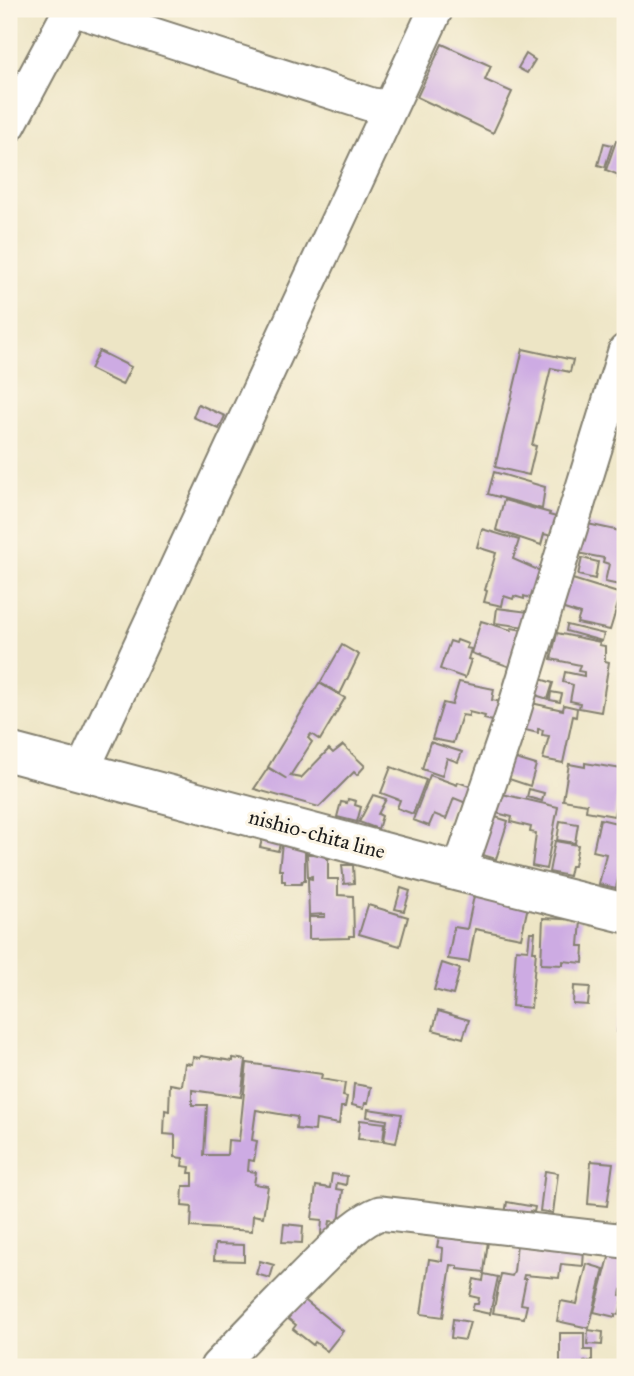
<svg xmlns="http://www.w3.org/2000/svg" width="634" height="1376" font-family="'IM FELL Great Primer',serif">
	<rect width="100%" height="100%" fill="#fcf5e5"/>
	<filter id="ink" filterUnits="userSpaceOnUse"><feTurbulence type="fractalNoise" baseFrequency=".0143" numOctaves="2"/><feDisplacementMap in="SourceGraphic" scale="14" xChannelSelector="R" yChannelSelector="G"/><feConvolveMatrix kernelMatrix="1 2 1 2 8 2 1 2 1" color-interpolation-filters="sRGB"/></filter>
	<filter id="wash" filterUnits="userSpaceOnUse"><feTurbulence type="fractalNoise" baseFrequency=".00686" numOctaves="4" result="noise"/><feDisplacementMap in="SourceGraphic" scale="28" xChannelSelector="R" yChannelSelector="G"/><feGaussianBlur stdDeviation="1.57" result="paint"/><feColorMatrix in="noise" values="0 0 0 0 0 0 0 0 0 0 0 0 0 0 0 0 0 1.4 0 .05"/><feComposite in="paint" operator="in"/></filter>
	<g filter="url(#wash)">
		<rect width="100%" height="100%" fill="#ede5c5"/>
		<g id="blocks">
			<g fill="#cdabe3">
				<path d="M442 44 491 66 485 80 512 92 493 133 417 97Z"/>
				<path d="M526 54 535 60 527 73 518 68Z"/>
				<path d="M616 141 625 144V180L618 178 619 175 606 170Z"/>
				<path d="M604 143 612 145 605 167 598 165Z"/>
				<path d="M523 349 573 360 570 372 551 368 532 445 536 446 529 475 495 467Z"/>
				<path d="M99 351 131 367 122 385 90 369Z"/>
				<path d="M198 404 225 416 219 429 193 417Z"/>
				<path d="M494 472 545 487 542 509 488 494Z"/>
				<path d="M504 500 550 513 549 515 560 518 555 537 544 534 541 545 496 530Z"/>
				<path d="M583 523 620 531 621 527 625 528 624 586 605 582 609 564 603 562 604 558 577 553Z"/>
				<path d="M482 529 519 540 513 559 545 573 537 600 524 596V599L514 596 513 599 504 596 502 606 484 602 487 591 485 590 496 553 477 547Z"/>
				<path d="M582 558 598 562 595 579 578 575Z"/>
				<path d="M566 577 621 594 610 630 577 623 580 614 558 607Z"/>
				<path d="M497 608 529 612 526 627 495 623Z"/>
				<path d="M481 621 511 630 512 628 523 630 513 668 471 653Z"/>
				<path d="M567 625 604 634 602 641 566 631Z"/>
				<path d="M557 633 600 642 599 645 605 646V661L609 662 601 712 579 708 580 703 570 701 573 685 563 682 565 672 584 676V672L578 671 580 665 551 659Z"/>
				<path d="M457 640 468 644 466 648 471 649 468 659 471 660 465 678 440 669 450 641 456 643Z"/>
				<path d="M342 645 359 655 340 694 320 683Z"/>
				<path d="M537 678 553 683 548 699 532 694Z"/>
				<path d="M459 682 494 689 492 700 501 702 497 722 484 719 485 716 469 712V716L462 715 453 743 432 739 443 703 452 705Z"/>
				<path d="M319 683 345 698 320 740 311 734 308 738 312 742 290 776 301 778 329 749 333 753 343 745 365 766 357 775 354 772 319 807 254 789 268 768 287 779 268 767Z"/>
				<path d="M551 692 562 694 560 702 550 700Z"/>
				<path d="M527 702 563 710 564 705 577 708 576 717 573 716 563 763 543 759 549 736 542 735 543 730 538 729V733L521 729Z"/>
				<path d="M430 742 462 752 458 762 447 758 442 776 422 769Z"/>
				<path d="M506 756 536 765 530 786 500 776Z"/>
				<path d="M585 763 622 769 614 816 586 811 587 804 563 800 569 764 585 767Z"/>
				<path d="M391 767 426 780 413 814 397 808 400 800 381 793Z"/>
				<path d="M430 775 457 785 458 782 472 787 466 803 454 798 446 819 434 814 429 826 413 820Z"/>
				<path d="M529 789 544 793 542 801 527 797Z"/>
				<path d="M494 792 558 807 546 869 532 866 536 833 530 832 531 827 511 822 512 817 489 811Z"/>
				<path d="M373 795 386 799 378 814 382 816 378 829 359 822Z"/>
				<path d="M348 799 356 801 355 805 361 807 357 822 337 817 341 802 347 803Z"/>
				<path d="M486 814 508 821 496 859 473 852Z"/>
				<path d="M600 819 625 825V848L616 888 599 884 606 854 593 851Z"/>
				<path d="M560 821 578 824 575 843 557 840Z"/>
				<path d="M264 833 282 837 278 851 260 847Z"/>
				<path d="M555 841 578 845 574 866H571L569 876 549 872Z"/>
				<path d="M305 842V881H302L301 884H285V881H282V870H279L282 843Z"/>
				<path d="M307 854H326V858H328V879H338V895L353 896 354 936H349V938L309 939V917H325V914L309 915 308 878 312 879V876L308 877Z"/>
				<path d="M342 865H353L354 883 344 884Z"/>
				<path d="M401 888 410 891 404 911 395 909Z"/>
				<path d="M474 896 528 906 521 938 475 929 469 962 448 959 454 927 467 929Z"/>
				<path d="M368 905 408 917 400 946 359 934Z"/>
				<path d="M543 918 581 920 579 946H584L583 963 563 961V965L541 964Z"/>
				<path d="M530 932H535L533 951H536L531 1008 512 1006 516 949 528 950Z"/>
				<path d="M442 963 460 969 453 995 434 990Z"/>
				<path d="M574 986 590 987 588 1005 573 1004Z"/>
				<path d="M438 1011 469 1020 463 1038 433 1030Z"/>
				<path d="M620 1016 625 1017V1034L617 1032Z"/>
				<path d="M201 1056 233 1061V1058L246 1060 241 1097 192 1090V1105H207L204 1155H227L228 1140 239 1141 247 1063 322 1074 321 1079 345 1083 343 1096 347 1097 345 1107H341L339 1124 316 1120 315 1131 296 1129 297 1117 256 1110 252 1140 257 1141 254 1161 249 1160 248 1171 256 1172 254 1184 268 1186 263 1217 253 1215 252 1231 191 1227 192 1207 182 1206 183 1186H193V1173H189L190 1167 182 1166 183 1158 175 1157V1135L164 1134 165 1110 169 1111 170 1084 182 1086 185 1063 192 1064 193 1057 200 1058Z"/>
				<path d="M624 1074H625V1122L618 1121 617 1117Z"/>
				<path d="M354 1084 371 1087 368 1103H365L364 1108 352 1105Z"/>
				<path d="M368 1109 402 1114 396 1143 384 1141 387 1120 367 1117Z"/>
				<path d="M360 1120 385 1123 383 1141 358 1139Z"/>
				<path d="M591 1161 613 1163 607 1206 588 1204Z"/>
				<path d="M545 1171 558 1173 553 1213 540 1211Z"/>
				<path d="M332 1174 347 1176 346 1185 337 1183 336 1189 343 1190 339 1222 330 1221 329 1227 333 1228 332 1235 321 1234 322 1220 312 1219 316 1186 330 1188Z"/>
				<path d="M507 1202 535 1207 534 1212 530 1211 528 1220 505 1214Z"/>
				<path d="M284 1224 303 1226 302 1243 282 1242Z"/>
				<path d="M440 1231 488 1241 484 1272 458 1269V1266L451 1265 443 1317 421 1314 429 1259 442 1261 443 1248 437 1247Z"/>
				<path d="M517 1243 584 1250 583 1266 561 1264 559 1278 524 1275 523 1279H526L521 1304 527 1305 524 1318 493 1313 501 1274 512 1276 514 1272Z"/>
				<path d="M215 1244 244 1245V1261L214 1260Z"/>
				<path d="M610 1254 625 1258V1292L621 1290 620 1295 624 1296 619 1315 615 1314V1317L594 1312Z"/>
				<path d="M260 1261 274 1265 270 1278 256 1274Z"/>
				<path d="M587 1264 604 1269 589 1328 557 1321 561 1301 577 1304Z"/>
				<path d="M484 1274 498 1277 490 1314 472 1310 474 1304H478L479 1298 470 1296 474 1279 483 1281Z"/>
				<path d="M302 1298 343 1331 327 1351 315 1342 313 1345 293 1329 296 1325 286 1317Z"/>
				<path d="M453 1319 470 1322 465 1340 451 1338Z"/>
				<path d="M588 1330 603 1332 602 1345 587 1344Z"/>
				<path d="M560 1333H584V1350H592V1361L584 1362V1367H560Z"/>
			</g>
		</g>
	</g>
	<g filter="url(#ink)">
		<use href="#blocks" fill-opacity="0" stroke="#848070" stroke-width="2"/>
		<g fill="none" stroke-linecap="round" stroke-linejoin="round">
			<defs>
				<g id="minor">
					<path d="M73 9 372 105 389 107"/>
					<path d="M9 125 71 9"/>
					<path d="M82 771 436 9"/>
					<path d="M459 872 512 717 625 351"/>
					<path d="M217 1367C250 1332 284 1297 318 1263 337 1245 356 1222 380 1213L625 1241"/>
				</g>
				<path id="major" d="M9 752 459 872 625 913"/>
			</defs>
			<use href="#minor" stroke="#848070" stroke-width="37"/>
			<use href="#major" stroke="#848070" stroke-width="42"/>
			<use href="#minor" stroke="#fff" stroke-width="33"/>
			<use href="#major" stroke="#fff" stroke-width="38"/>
		</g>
	</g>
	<g text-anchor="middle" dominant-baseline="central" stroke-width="6" stroke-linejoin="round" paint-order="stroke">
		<g font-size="21" fill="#1c1c1c" stroke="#fcf5e5">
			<text transform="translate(317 834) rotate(15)">nishio-chita line</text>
		</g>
	</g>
	<rect width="634" height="1376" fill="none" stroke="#fcf5e5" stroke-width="35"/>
</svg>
